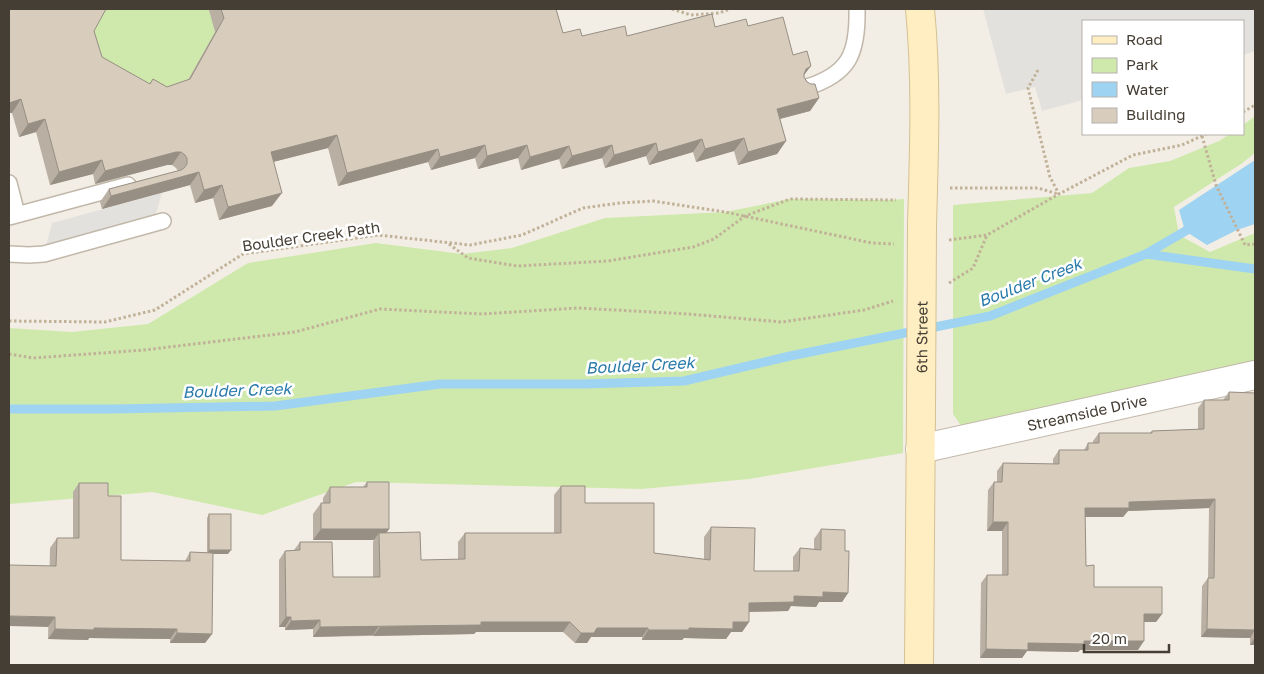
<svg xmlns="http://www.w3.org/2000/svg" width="1264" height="674" font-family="'Golos Text',sans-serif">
	<rect width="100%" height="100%" fill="#f3eee5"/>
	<g fill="#cfe9ac">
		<path d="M61 9H240L256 72 122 148Z"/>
		<path d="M1255 116V153L1241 164 1174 207 1179 235 1210 252 1255 233V363L964 430 953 414V205L1092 193 1129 168 1170 161 1219 141 1230 134H1243V125Z"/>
		<path d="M790 199 890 200 904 199 903 453 749 479 642 489 356 482 262 515 152 492 9 504V328L72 332 148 324 248 263 376 243 462 254 512 248 605 218 725 212Z"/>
	</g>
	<g fill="#e3e1dd">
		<path d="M983 9H1255V51L1243 55V21H1083V100L1042 111 1035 87 1006 94Z"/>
		<path d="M162 193 153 224 44 254 52 223Z"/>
	</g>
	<path fill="#9fd3f2" d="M1255 160V224L1237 230 1207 245 1185 231 1179 210Z"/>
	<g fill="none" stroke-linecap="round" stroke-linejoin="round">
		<g stroke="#9fd3f2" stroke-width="9">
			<path d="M1146 254 1194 226"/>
			<path d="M9 409H113L275 406 440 384H584L684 381 790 356 990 316 1146 254 1255 269"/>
		</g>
		<defs>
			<g id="lane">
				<path d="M804 88C849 75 858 54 857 9"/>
				<path d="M9 183 17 214"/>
				<path d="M9 217 128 185"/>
				<path d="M9 254 29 255 44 254 163 221"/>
			</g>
			<g id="street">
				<path id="s1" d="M920 449 1255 375"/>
			</g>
			<g id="secondary">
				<path d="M920 9C927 81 924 153 922 225"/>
				<path d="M919 665 921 409"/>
			</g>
		</defs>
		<use href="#lane" stroke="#c1b8aa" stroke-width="18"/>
		<use href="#street" stroke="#c1b8aa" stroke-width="30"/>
		<use href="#secondary" stroke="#d4c193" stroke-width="30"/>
		<g stroke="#c1b198" stroke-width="3" stroke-dasharray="2.5 2.5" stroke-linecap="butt">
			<path d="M672 9 691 15 719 13 730 9"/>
			<path d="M1038 70 1028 88 1050 177 1059 194"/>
			<path d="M1243 112 1255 105"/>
			<path d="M1202 136 1216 185 1245 245 1255 244"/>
			<path d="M950 188H1038L1058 194"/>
			<path d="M949 240 987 235 1059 194 1133 155 1182 145 1206 134"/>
			<path d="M449 244 468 258 517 266 608 261 693 247 714 239 745 216 790 199 896 200"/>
			<path d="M949 283 973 268 987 235"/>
			<path d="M9 321 105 322 155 310 243 254 378 235 470 245 522 235 583 208 620 203 653 201 725 212 872 243 894 244"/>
			<path d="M9 354 33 358 144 350 295 332 380 309 482 314 578 308 688 314 782 322 864 310 893 301"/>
		</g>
		<use href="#lane" stroke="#fff" stroke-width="15"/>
		<use href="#street" stroke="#fff" stroke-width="28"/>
		<use href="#secondary" stroke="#ffeec2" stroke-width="28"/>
		<defs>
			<g id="secondary-bridge">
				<path id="s2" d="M921 409 922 225"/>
			</g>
		</defs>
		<use href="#secondary-bridge" stroke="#d4c193" stroke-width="30" stroke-linecap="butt"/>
		<use href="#secondary-bridge" stroke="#ffeec2" stroke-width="28"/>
	</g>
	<g fill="#baafa3">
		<path d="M9 9 94 31 102 57 149 84 153 79 167 87 188 80 215 32 209 10 207 9H556L563 33 582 36H627L715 27 748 26 793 55 804 75V77L819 98 810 111 780 119 786 141 777 154 738 165 734 151 696 162 693 152 649 165 646 156 605 168 602 158 562 169 559 159 521 170 518 158 478 169 475 158 431 170 428 162 338 186 328 148 273 162 272 206 219 220 213 198 195 203 190 185 102 209 100 202 109 189 178 171 176 168 172 165H167L95 184 93 174 50 185 36 132 19 137 12 113H9Z"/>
		<path d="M1229 392 1255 393V645H1250V638L1201 637 1202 586 1208 578 1209 508 1128 511 1123 517H1085L1086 566 1094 587 1162 614 1156 622H1144L1138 650H1080L1078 652 1027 651 1022 658H980L981 583 987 575H1002V531H987L988 490 994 482H997V471L1003 463 1053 464V459L1059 450H1084L1088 443H1093V441L1099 433H1150L1152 431 1198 429V408L1204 400H1223Z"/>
		<path d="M367 482 389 529 387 532 421 560H458V542L465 533H554V495L561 486 654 553 704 559V537L711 527 754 571H793V557L800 548 814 549V539L821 529 845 551 848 593 842 602H819L816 607 791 606 788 611 749 612V622L742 632H731L726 639 684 638 682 640H642V637H591L587 643H575L563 632H476L474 634 313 637V629L285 630V627H279V560L285 551 294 550 300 542 333 577H373V542L374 540H313V514L321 503H323V498L330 487H363Z"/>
		<path d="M79 483 108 496 121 560 185 561 190 552 207 553V518L209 514 228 554H213L212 634 205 643H170V639L89 638 88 640 48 639 50 548 57 538H73V492Z"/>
	</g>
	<g fill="#978f84">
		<path d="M811 66 801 79 806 69Z"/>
		<path d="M819 98 810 111 768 122 777 109Z"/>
		<path d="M21 99 12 113H9V103Z"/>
		<path d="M45 119 36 132 19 137 28 124Z"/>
		<path d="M337 135 328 148 261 165 271 152Z"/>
		<path d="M744 138 734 151 696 162 705 149Z"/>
		<path d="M702 139 693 152 649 165 658 152Z"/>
		<path d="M786 141 777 154 738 165 748 152Z"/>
		<path d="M656 143 646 156 605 168 614 155Z"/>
		<path d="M485 145 475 158 431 170 440 157Z"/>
		<path d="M527 145 518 158 478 169 487 156Z"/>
		<path d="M612 145 602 158 562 169 572 156Z"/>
		<path d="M569 146 559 159 521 170 530 157Z"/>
		<path d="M438 149 428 162 338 186 347 173Z"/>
		<path d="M176 152H181L172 165H167L95 184 105 171Z"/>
		<path d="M102 160 93 174 50 185 59 172Z"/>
		<path d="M199 172 190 185 102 209 111 196Z"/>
		<path d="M222 185 213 198 195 203 204 190Z"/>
		<path d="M282 193 272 206 219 220 228 207Z"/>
		<path d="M1215 499 1209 508 1128 511 1123 517H1079L1085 508 1129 502Z"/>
		<path d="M993 522H1008L1002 531H987Z"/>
		<path d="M321 529H389L381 540 379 533 374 540H313Z"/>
		<path d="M209 550H231L228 554H207Z"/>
		<path d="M823 592 848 593 842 602H819L816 607 791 606 788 611 742 612 749 603Z"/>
		<path d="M1144 614H1162L1156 622H1138Z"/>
		<path d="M9 616 55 617 48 627 9 626Z"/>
		<path d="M286 617H291L285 627H279Z"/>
		<path d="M320 620 313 629 285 630 291 621Z"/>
		<path d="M481 622H570L563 632H476L474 634 373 636 380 627Z"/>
		<path d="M733 622H749L742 632H731L726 639 684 638 682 640H642L648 630 689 628Z"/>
		<path d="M379 626 373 635 313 637 320 627Z"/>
		<path d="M94 628 177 629 170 639 89 638 88 640 48 639 55 629Z"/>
		<path d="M597 628H648L642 637H591L587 643H575L581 633Z"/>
		<path d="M1207 629 1255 630 1250 638 1201 637Z"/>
		<path d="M177 633 212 634 205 643H170Z"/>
		<path d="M1255 637V645H1250Z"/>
		<path d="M1084 641H1144L1138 650H1080L1078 652 1027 651 1022 658H980L986 649 1028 643Z"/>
	</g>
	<g fill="#d8ccbd" stroke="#978f84">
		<path d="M9 9H106L94 31 102 57 150 84 153 79 167 87 190 79 224 18 221 9H556L563 33 580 29 582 36 625 26 627 36 712 14 715 27 746 19 748 26 783 17 793 55 807 51 811 66 806 69 804 74V77L807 82 811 84H815L819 98 777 109 786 141 748 152 744 138 705 149 702 139 658 152 656 143 614 155 612 145 572 156 569 146 530 157 527 145 487 156 485 145 440 157 438 149 347 173 337 135 271 152 282 193 228 207 222 185 204 190 199 172 111 196 109 189 181 170 184 168 187 164V158L185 155 181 152H176L105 171 102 160 59 172 45 119 28 124 21 99 9 103Z"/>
		<path d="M1229 392 1255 393V630L1207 629 1208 578H1214L1215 499 1129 502V508H1085L1086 566 1094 565V587H1162V614H1144V641H1084V644L1028 643V650L986 649 987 575H1008V522H993L994 482H1002L1003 463 1059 464V450H1088V443H1099V433H1152V431L1204 429V400H1229Z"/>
		<path d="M367 482H389V529H321V503H330V487H367Z"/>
		<path d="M79 483H108V496H121V560L190 561V552L213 553 212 634 177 633V629L94 628V630L55 629V617L9 616V565L56 566 57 538H79Z"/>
		<path d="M561 486H585V503H654V553L710 560 711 527 755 528 754 571H799L800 548 821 550V529L845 530V551H849L848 593 823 592V597L794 596V602L749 603V622H733V629L689 628V630H648V628H597L594 633H581L570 622H481V625L320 627V620L291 621V617H286L285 551 300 550V542H332L333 577H380L379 533 420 532 421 560 465 559V533H561Z"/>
		<rect x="209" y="514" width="22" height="36"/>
	</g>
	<g text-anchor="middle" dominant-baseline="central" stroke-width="5" stroke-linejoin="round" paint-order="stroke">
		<g font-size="15" fill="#453e34" stroke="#fff">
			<text transform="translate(311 236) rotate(-8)">Boulder Creek Path</text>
			<text stroke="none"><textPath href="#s2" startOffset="72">6th Street</textPath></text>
			<text stroke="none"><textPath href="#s1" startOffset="171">Streamside Drive</textPath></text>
		</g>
		<g font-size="16" font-style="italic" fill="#2a7aab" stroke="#fff">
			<text transform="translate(1030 282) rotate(-21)">Boulder Creek</text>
			<text transform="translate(640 365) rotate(-3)">Boulder Creek</text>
			<text transform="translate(237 390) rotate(-2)">Boulder Creek</text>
		</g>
	</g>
	<rect width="1264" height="674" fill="none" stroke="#453e34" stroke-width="20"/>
	<rect x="1082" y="20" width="162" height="115" fill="#ffffff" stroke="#b5b2ae"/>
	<rect x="1092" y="36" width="25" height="8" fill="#ffeec2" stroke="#b5b2ae"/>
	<text x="1126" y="45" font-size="15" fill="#453e34">Road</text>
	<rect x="1092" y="58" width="25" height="15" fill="#cfe9ac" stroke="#b5b2ae"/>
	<text x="1126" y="70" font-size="15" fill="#453e34">Park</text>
	<rect x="1092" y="82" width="25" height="15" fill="#9fd3f2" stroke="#b5b2ae"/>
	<text x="1126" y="95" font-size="15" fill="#453e34">Water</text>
	<rect x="1092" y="108" width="25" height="15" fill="#d8ccbd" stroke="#b5b2ae"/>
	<text x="1126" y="120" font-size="15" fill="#453e34">Building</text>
	<path d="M1084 644v8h85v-8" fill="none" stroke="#453e34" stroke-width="2.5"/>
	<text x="1092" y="644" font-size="15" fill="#453e34" stroke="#ffffff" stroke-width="4" paint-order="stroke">20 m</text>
</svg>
